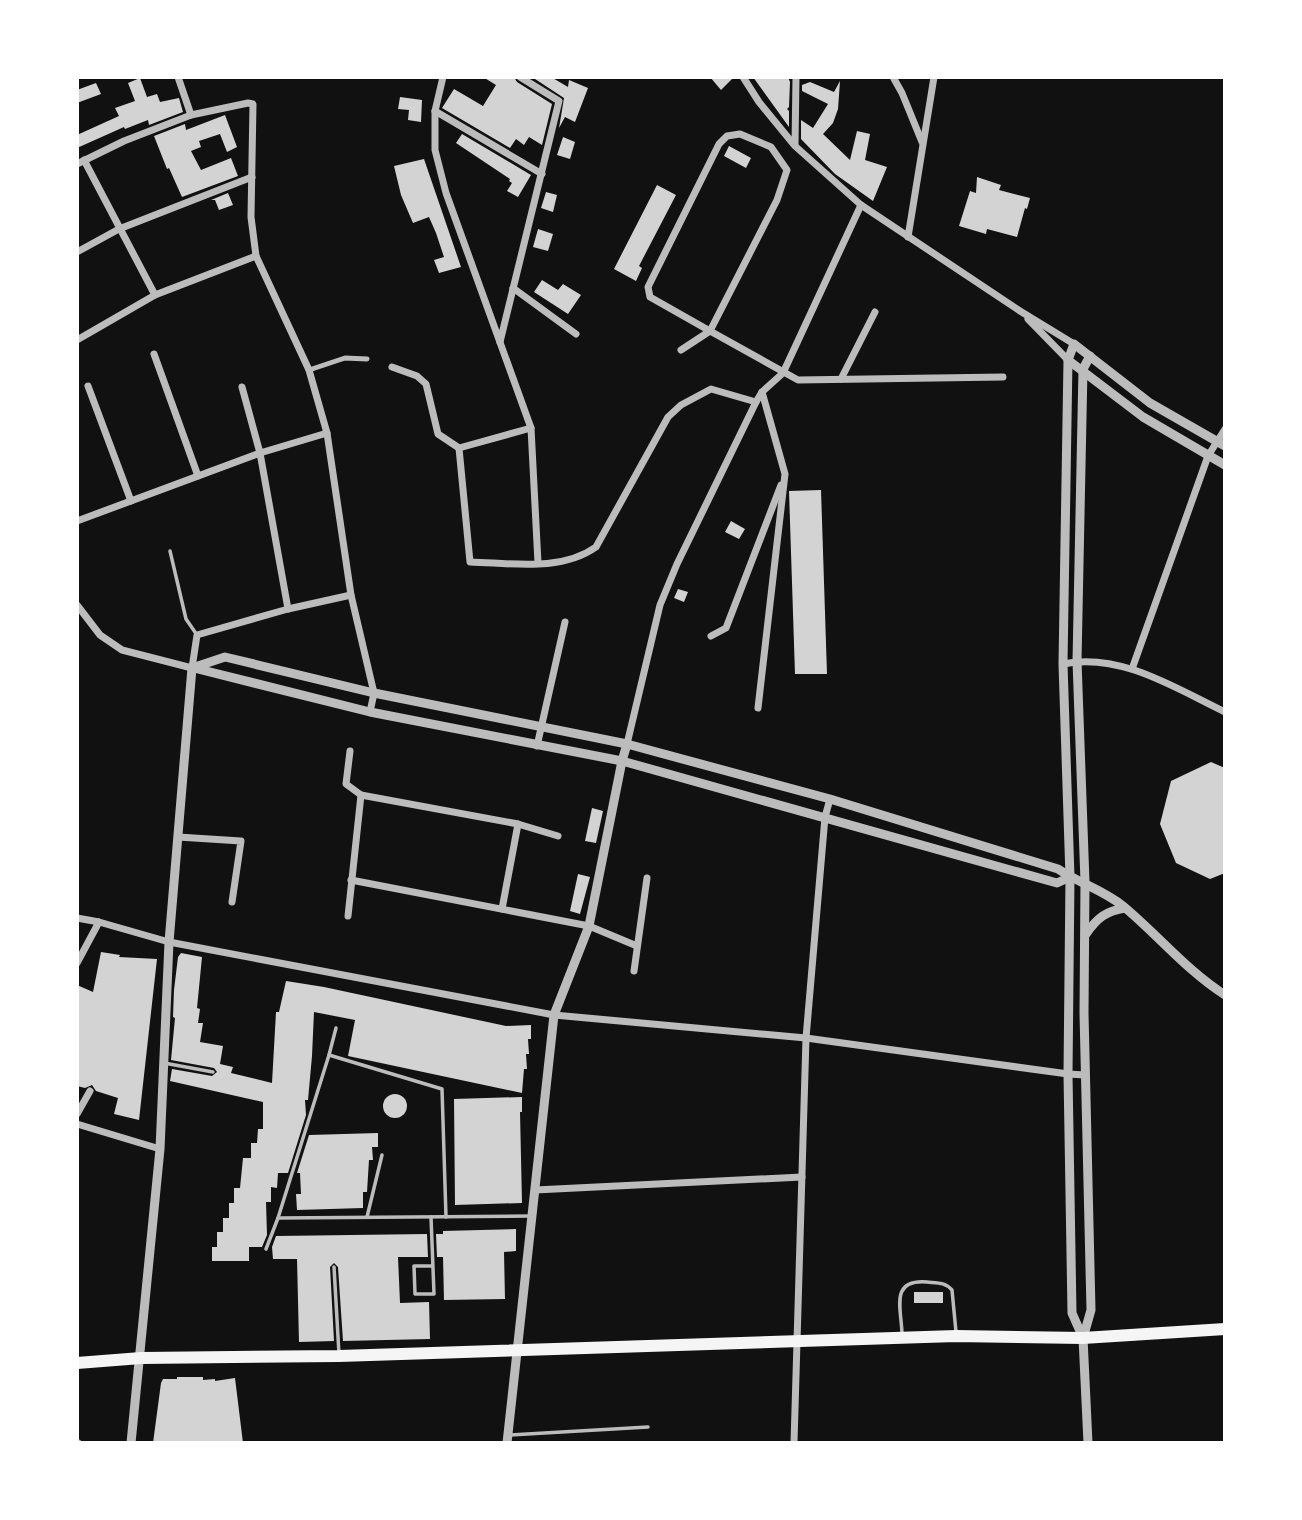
<svg xmlns="http://www.w3.org/2000/svg" width="1302" height="1520" font-family="Helvetica,sans-serif">
	<rect width="100%" height="100%" fill="#111"/>
	<g fill="#d3d3d3">
		<path d="M483 77H514L517 82 552 104 542 145 529 137 524 145 516 139 510 148 442 108 454 89 483 106 496 85Z"/>
		<path d="M532 77H551L568 87 569 80 588 88 575 122 565 117 559 128 564 98Z"/>
		<path d="M710 77H734L721 90Z"/>
		<path d="M753 77H788L790 82 789 107 787 109 789 111V127Z"/>
		<path d="M140 78 147 97 157 94 160 102 179 98 183 112 149 125 148 120 125 129 124 127 77 148V135L119 116 115 108 135 101 128 83Z"/>
		<path d="M840 81 838 109 833 123 823 134 850 160 857 131 870 134 865 160 887 167 873 201 835 174 801 139V120L813 128 828 104 802 91V85L810 82 834 92Z"/>
		<path d="M96 83 101 94 77 103V90Z"/>
		<path d="M400 97 422 100 421 122 408 120 409 110 398 109Z"/>
		<path d="M225 115 237 147 227 152 220 134 199 141 201 147 191 151 201 170 231 158 238 176 182 197 169 168 167 169 154 136 185 124 186 130Z"/>
		<path d="M462 134 531 175 518 197 507 191 512 183 509 181 510 179 456 143Z"/>
		<path d="M563 137 575 142 570 159 557 155Z"/>
		<path d="M729 146 751 158 746 168 724 156Z"/>
		<path d="M424 159 461 267 439 273 434 260 444 257 436 233 429 217 413 223 401 195 394 166Z"/>
		<path d="M977 177 1001 185 999 190 1030 198 1027 209 1025 208 1017 237 987 229 986 234 959 226 970 191 976 193Z"/>
		<path d="M657 185 676 195 639 266 642 268 636 281 614 269Z"/>
		<path d="M546 192 557 195 553 212 541 208Z"/>
		<path d="M228 193 233 205 219 210 215 200H211Z"/>
		<path d="M538 229 553 234 548 251 533 247Z"/>
		<path d="M542 280 558 290 563 284 581 295 568 314 534 292Z"/>
		<path d="M821 490 827 674H795L789 491Z"/>
		<path d="M731 521 745 529 739 539 725 532Z"/>
		<path d="M678 589 688 592 684 602 674 598Z"/>
		<path d="M1211 762 1225 768V873L1210 879 1176 863 1160 824 1171 781Z"/>
		<path d="M592 808 603 811 596 843 585 841Z"/>
		<path d="M578 874 590 877 580 914 570 911Z"/>
		<path d="M101 952 120 955 119 957 157 959 139 1120 114 1114 118 1098 96 1091 92 1085 85 1088 77 1086V985L93 992Z"/>
		<path d="M181 953 202 957 197 1008 200 1009 198 1023H203L200 1042 223 1046 220 1064 233 1067 231 1073 272 1083 276 1012H279L286 981 324 987 506 1026 531 1025V1039H528L529 1054H526L527 1069H524L522 1093 348 1056 355 1020 314 1012 312 1056 308 1100H305L306 1115 288 1173H278L277 1188 271 1187V1202H266L267 1235 262 1247H249V1261H212V1247H217V1232H223V1218H229V1203H234V1188H240L243 1158H251V1143H257L258 1129H263V1102L170 1081 172 1069 212 1076 217 1072 214 1068 171 1060 175 1018 173 1017 174 990 178 957Z"/>
		<circle cx="395" cy="1106" r="12"/>
		<path d="M522 1097V1112H520L522 1203 455 1205 454 1099Z"/>
		<path d="M378 1133V1147H372L373 1160H369L367 1192H363V1208L297 1210 296 1194H301L300 1173H297L309 1135Z"/>
		<path d="M516 1229V1251L504 1252 505 1299 444 1300 443 1257H437L436 1234H443V1231Z"/>
		<path d="M427 1234 428 1257H398L400 1303 429 1302 430 1339 343 1341 338 1267 334 1263 330 1267 334 1341 299 1342 297 1259H273L272 1247 276 1236Z"/>
		<rect x="914" y="1292" width="29" height="11"/>
		<path d="M177 1377H203V1380L215 1379V1381L235 1378 243 1443H153L161 1383 163 1379H177Z"/>
	</g>
	<g fill="none" stroke-linecap="round" stroke-linejoin="round">
		<g stroke="#bcbcbc" stroke-width="3.5">
			<path d="M170 551 186 619 197 635"/>
			<path d="M329 1055 442 1089 446 1217"/>
			<path d="M164 1063 213 1072"/>
			<path d="M367 1217 382 1155"/>
			<path d="M431 1217 434 1294H415L414 1266H433"/>
			<path d="M278 1218 530 1216"/>
			<path d="M266 1249 278 1218 329 1055 336 1028"/>
			<path d="M334 1267 339 1354"/>
			<path d="M902 1333C901 1307 890 1279 927 1282 937 1283 945 1282 952 1290L956 1332"/>
			<path d="M510 1435 648 1427"/>
			<path d="M77 1440 81 1443"/>
		</g>
		<path stroke="#bcbcbc" stroke-width="5" d="M309 370 345 358 367 359"/>
		<g stroke="#bcbcbc" stroke-width="7">
			<path d="M178 77 191 115"/>
			<path d="M443 77 435 111V150L446 193 531 428 538 563"/>
			<path d="M743 77 759 102 795 146 861 205 1020 311 1074 344"/>
			<path d="M893 77 902 93 922 142"/>
			<path d="M435 111 542 174"/>
			<path d="M740 134 771 147 787 170 777 200 710 331 650 297 648 287 719 144 727 136Z"/>
			<path d="M795 145 796 77"/>
			<path d="M84 160 155 295"/>
			<path d="M77 164 124 141 191 115 248 103 253 104 251 217 256 256 309 370 327 433 351 595 374 693 370 712"/>
			<path d="M908 237 934 77"/>
			<path d="M77 252 119 229 252 177"/>
			<path d="M513 288 576 334"/>
			<path d="M1028 319 1068 360"/>
			<path d="M77 340 155 295 256 256"/>
			<path d="M500 342 559 101 520 77"/>
			<path d="M681 350 710 331 798 380 1003 377"/>
			<path d="M154 354 198 476"/>
			<path d="M392 367 417 376 426 384 438 434 459 448 531 428"/>
			<path d="M841 379 875 312"/>
			<path d="M88 386 131 501"/>
			<path d="M242 387 260 453 288 609"/>
			<path d="M459 448 470 562C511 563 561 572 596 547L668 417 681 405 711 389 756 402"/>
			<path d="M77 521 260 453 327 433"/>
			<path d="M77 605 100 635 122 650 192 668 197 635 288 609 351 595"/>
			<path d="M711 636 726 628 781 485"/>
			<path d="M1063 664C1120 652 1175 688 1225 712"/>
			<path d="M1132 669 1208 456 1225 429"/>
			<path d="M758 708 785 474 762 392"/>
			<path d="M627 744 660 605 677 564 756 402 762 392 783 373 861 205"/>
			<path d="M537 746 565 622"/>
			<path d="M350 751 346 784 361 795 518 824 558 836"/>
			<path d="M178 837 241 841 232 902"/>
			<path d="M351 880 589 926 637 946"/>
			<path d="M502 909 518 824"/>
			<path d="M348 916 361 795"/>
			<path d="M77 918 99 922 169 942 554 1015 806 1038 1068 1074 1085 1075"/>
			<path d="M77 963 99 922"/>
			<path d="M634 971 647 878"/>
			<path d="M77 1114 90 1091"/>
			<path d="M77 1124 160 1149"/>
			<path d="M535 1190 802 1177"/>
			<path d="M794 1443 806 1038 825 817 830 799"/>
		</g>
		<g stroke="#bcbcbc" stroke-width="9">
			<path d="M1068 360 1143 417 1225 465"/>
			<path d="M192 668 225 657 374 693 627 744 830 799 1058 869C1079 883 1103 890 1123 906 1158 935 1186 970 1225 995"/>
			<path d="M194 668 370 712 622 761 1057 883 1070 877"/>
			<path d="M1086 934C1097 918 1106 911 1125 908"/>
			<path d="M1083 1338 1072 1313 1068 1074 1070 877 1063 664 1068 360 1074 344 1150 403 1225 446"/>
			<path d="M131 1443 160 1149 169 942 192 668"/>
			<path d="M507 1443 554 1015 589 926 622 761 627 744"/>
			<path d="M1088 1443 1083 1338 1091 1310 1084 1013 1085 882 1077 661 1083 369 1090 356"/>
		</g>
		<path stroke="#f5f5f5" stroke-width="12" d="M77 1363 141 1358 339 1356 956 1336 1083 1338 1225 1329"/>
	</g>
	<rect width="1302" height="1520" fill="none" stroke="#ffffff" stroke-width="158"/>
</svg>
